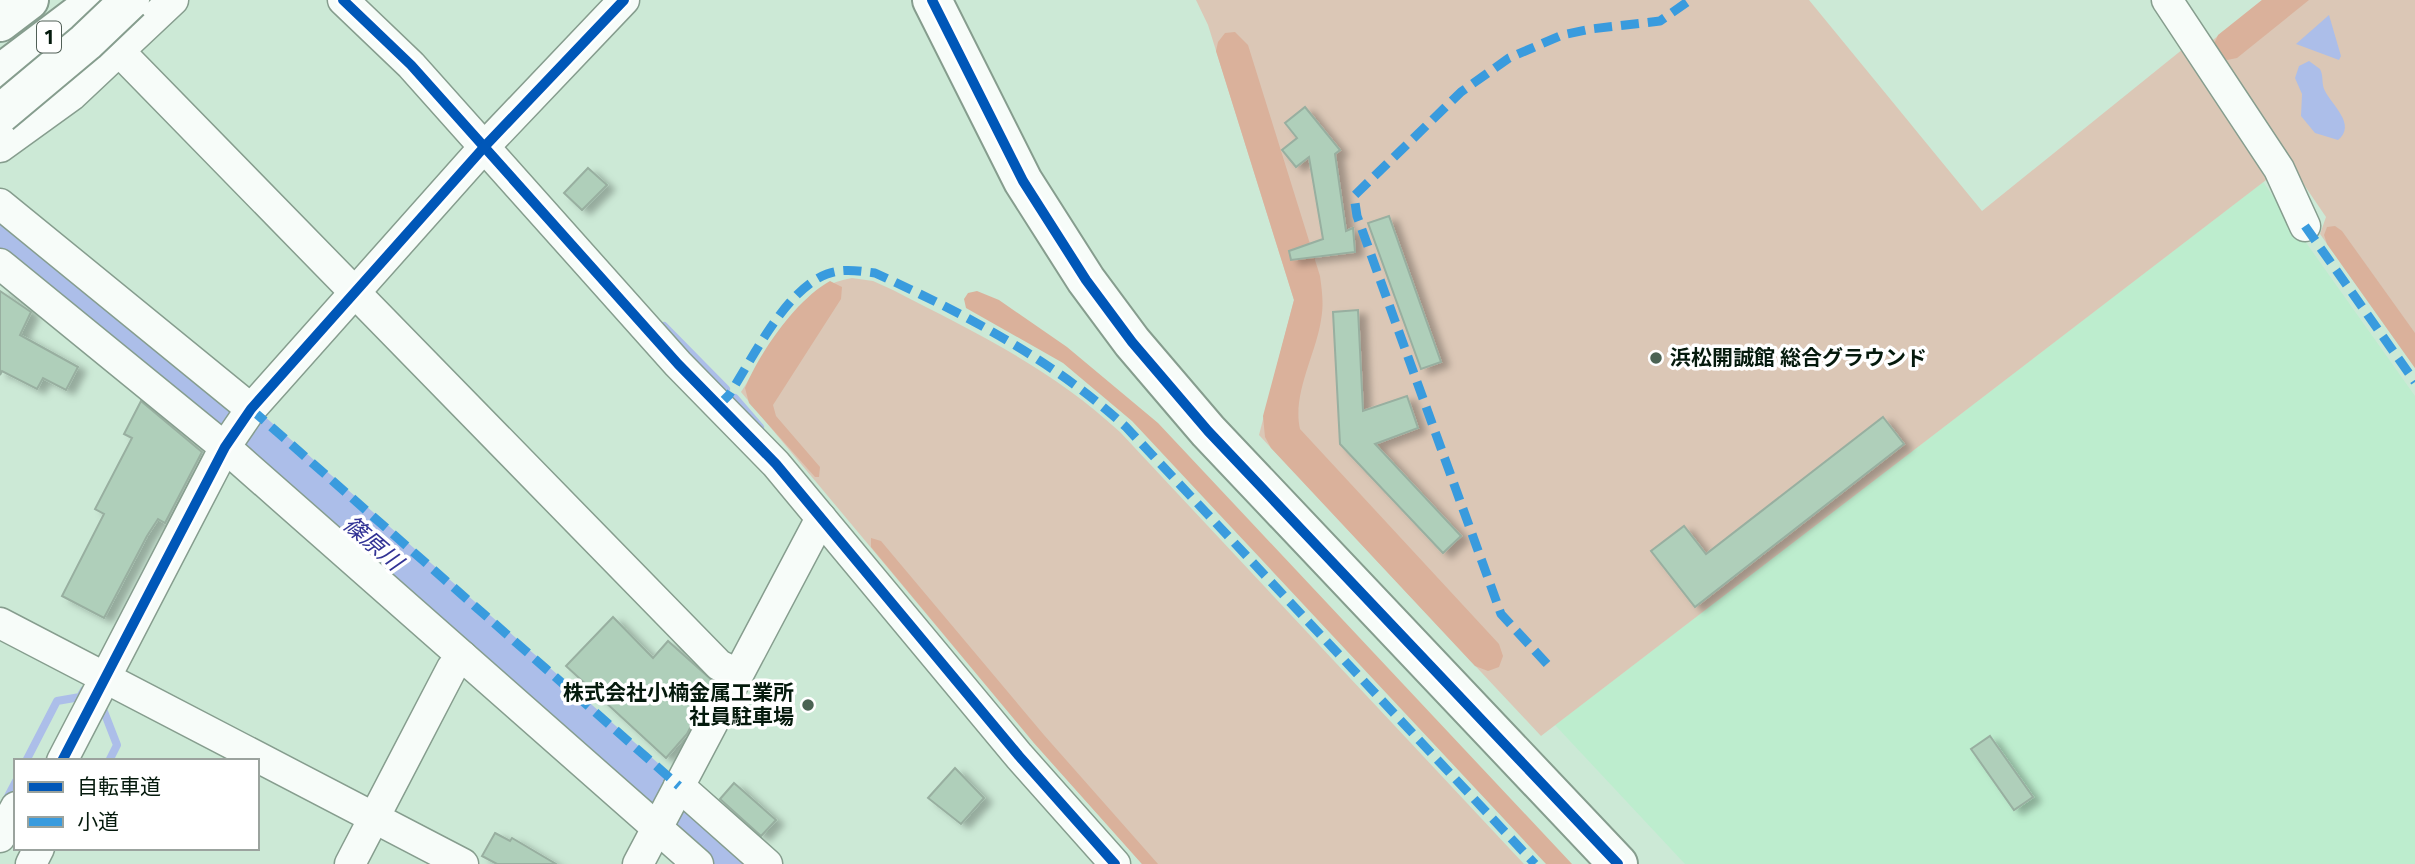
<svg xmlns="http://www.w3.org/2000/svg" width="2415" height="864" font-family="'Fira Sans','Noto Sans JP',sans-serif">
	<defs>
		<filter id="shadow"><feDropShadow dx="8" dy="4.5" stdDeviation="3.5" flood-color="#0004"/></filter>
	</defs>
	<rect width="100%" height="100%" fill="#cce9d6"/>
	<path fill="#bdedce" d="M2263 182 2415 396V864H1685L1555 725Z"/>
	<g fill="#dbc7b6">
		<path d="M1196 0H1809L1982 211 2183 49 2270 177 1541 736 1259 435 1294 300 1208 25Z"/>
		<path d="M2262 0H2415V368L2320 234 2326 217 2208 44Z"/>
		<path d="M852 278 873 281 893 290C976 333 1051 368 1120 432L1524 864H1142L1034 743 741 392C771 346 793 288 852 278Z"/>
	</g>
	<g fill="#dab19b">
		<path d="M2262 0H2309L2237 58 2227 60 2218 54 2214 44 2218 35Z"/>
		<path d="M1235 32 1248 45 1320 276C1322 291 1324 304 1321 320 1316 354 1292 394 1300 429L1499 644 1503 656 1499 667 1488 671 1475 666 1271 448 1265 437 1263 416 1294 300 1216 51 1218 42 1225 33Z"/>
		<path d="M2335 226 2342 231 2415 333V368L2327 244 2324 235 2327 227Z"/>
		<path d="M830 281 842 287 841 299 773 405 776 416 820 467 819 477H815L749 403 745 388C759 353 797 299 830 281Z"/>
		<path d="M977 291 999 300 1067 347 1158 423 1572 864H1546L1132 421 1063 363 966 308 964 299 968 293Z"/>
		<path d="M871 538 881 541 1044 735 1158 864H1142L1034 743 871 547Z"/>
	</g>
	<g fill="#acbee9">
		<path d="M2329 15 2341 56 2339 60 2296 44Z"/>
		<path d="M2309 61 2320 69C2324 76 2321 84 2325 91 2332 105 2357 125 2338 140L2315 133 2301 116 2302 94 2295 78 2299 66Z"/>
	</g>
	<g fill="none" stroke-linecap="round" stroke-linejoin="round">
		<g stroke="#acbee9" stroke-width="8">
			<path d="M664 326 726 389"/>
			<path d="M735 398 760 427"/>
			<path d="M221 426 226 415"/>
			<path d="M103 709 117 745 109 761"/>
			<path d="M26 761 57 701 80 697 84 690"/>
			<path d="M5 802 16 781"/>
		</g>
		<path stroke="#acbee9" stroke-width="47" d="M0 230 250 435 737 864"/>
	</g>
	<g fill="#afcfba" stroke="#98afa0" stroke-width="2" filter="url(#shadow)">
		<path d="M1305 107 1340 150 1335 154 1346 231 1353 228 1355 252 1291 260 1289 251 1323 239 1309 157 1296 167 1282 150 1297 138 1285 123Z"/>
		<path d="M588 168 607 185 582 210 564 193Z"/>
		<path d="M1389 216 1441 362 1421 369 1368 223Z"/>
		<path d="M0 291 31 312 20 335 78 367 66 390 43 378 37 389 2 371 0 375Z"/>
		<path d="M1358 310 1363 411 1407 396 1418 428 1375 444 1461 536 1443 553 1340 444 1333 312Z"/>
		<path d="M141 401 202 452 165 523 158 519 147 536 104 618 62 596 104 514 95 509 132 438 124 434Z"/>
		<path d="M1883 417 1904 444 1695 607 1651 551 1684 526 1706 554Z"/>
		<path d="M613 617 653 658 668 641 714 682 687 734 666 758 566 666Z"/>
		<path d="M1990 736 2033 797 2014 810 1971 749Z"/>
		<path d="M955 768 984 798 961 824 928 798Z"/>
		<path d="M734 783 776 820 761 836 720 799Z"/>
		<path d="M495 833 510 841 512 838 556 864H497L482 856Z"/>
	</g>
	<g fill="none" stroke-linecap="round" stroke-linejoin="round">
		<defs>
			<g id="street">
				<path d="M343 0 411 65 678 364 776 464 1019 756 1115 864"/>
				<path d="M2167 0 2279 169 2305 226"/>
				<path d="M119 51 719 665 737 674"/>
				<path d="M0 147 72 95 173 0"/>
				<path d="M0 204 251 409"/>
				<path d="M0 264 234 455 698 864"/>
				<path d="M0 623 463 864"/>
				<path d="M62 761 225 447 251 409 486 145 624 0"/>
				<path d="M679 786 767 864"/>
				<path d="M0 837 16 807"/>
				<path d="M31 864 39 848"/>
				<path d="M350 864 452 668 462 656"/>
				<path d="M638 864 821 518"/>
			</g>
			<path id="secondary" d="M932 0 1023 181 1086 280 1132 342 1208 431 1618 864"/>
			<g id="highway">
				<path d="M0 22 29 0"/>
				<path d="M0 74 98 0"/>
			</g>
		</defs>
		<use href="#street" stroke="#869d8e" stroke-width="33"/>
		<use href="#secondary" stroke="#869d8e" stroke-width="42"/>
		<use href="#highway" stroke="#869d8e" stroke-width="42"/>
		<use href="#street" stroke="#f7fcf9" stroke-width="30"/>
		<use href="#secondary" stroke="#f7fcf9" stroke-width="38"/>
		<use href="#highway" stroke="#f7fcf9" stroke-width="38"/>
		<defs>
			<path id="highway-bridge" d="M0 114 86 42 130 0"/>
		</defs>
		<use href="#highway-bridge" stroke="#869d8e" stroke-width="42" stroke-linecap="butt"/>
		<use href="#highway-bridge" stroke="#f7fcf9" stroke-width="38"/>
		<g stroke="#399bde" stroke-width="9" stroke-dasharray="18 9" stroke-linecap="butt">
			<path d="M2305 226 2415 382"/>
			<path d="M719 405 729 395C753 358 785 290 827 274 843 268 859 271 875 273 965 314 1053 360 1126 427L1535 864"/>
			<path d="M251 409 679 786"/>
			<path d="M1547 664 1501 614 1357 216 1354 196 1461 92 1509 58 1562 35 1591 29 1660 21 1690 0"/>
		</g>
		<defs>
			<g id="cycleway">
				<path d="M343 0 411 65 678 364 776 464 1019 756 1115 864"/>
				<path d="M932 0 1023 181 1086 280 1132 342 1208 431 1618 864"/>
				<path d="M62 761 225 447 251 409 486 145 624 0"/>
			</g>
		</defs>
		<use href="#cycleway" stroke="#fff" stroke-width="15"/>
		<use href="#cycleway" stroke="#0057b8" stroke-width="10"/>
	</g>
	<g fill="#4b6253" stroke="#fff" stroke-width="2.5">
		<circle cx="1656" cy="358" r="7"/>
		<circle cx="808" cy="705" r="7"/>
	</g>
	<g text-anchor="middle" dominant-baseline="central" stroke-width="7" stroke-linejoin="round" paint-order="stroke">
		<rect fill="#fff" stroke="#505f56" stroke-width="2" x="37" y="21.5" width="24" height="31" rx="5"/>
		<g font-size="19" font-weight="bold" fill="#051a0d">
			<text x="49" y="37">1</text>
		</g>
		<g font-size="21" font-weight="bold" fill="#051a0d" stroke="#fff" text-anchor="start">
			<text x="1670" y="358">浜松開誠館 総合グラウンド</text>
			<text x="794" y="693" text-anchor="end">株式会社小楠金属工業所<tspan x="794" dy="24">社員駐車場</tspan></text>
		</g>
		<g font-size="23" font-style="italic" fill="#323395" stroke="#fff">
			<text transform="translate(373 543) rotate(41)">篠原川</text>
		</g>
	</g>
	<rect x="14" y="759" width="245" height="91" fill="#ffffff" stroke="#9ba39e" stroke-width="2"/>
	<rect x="28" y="782" width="35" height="10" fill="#0057b8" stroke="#9ba39e" stroke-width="2"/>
	<text x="77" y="794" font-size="21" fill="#051a0d">自転車道</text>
	<rect x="28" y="817" width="35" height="10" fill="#399bde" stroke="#9ba39e" stroke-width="2"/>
	<text x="77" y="829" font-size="21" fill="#051a0d">小道</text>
</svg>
